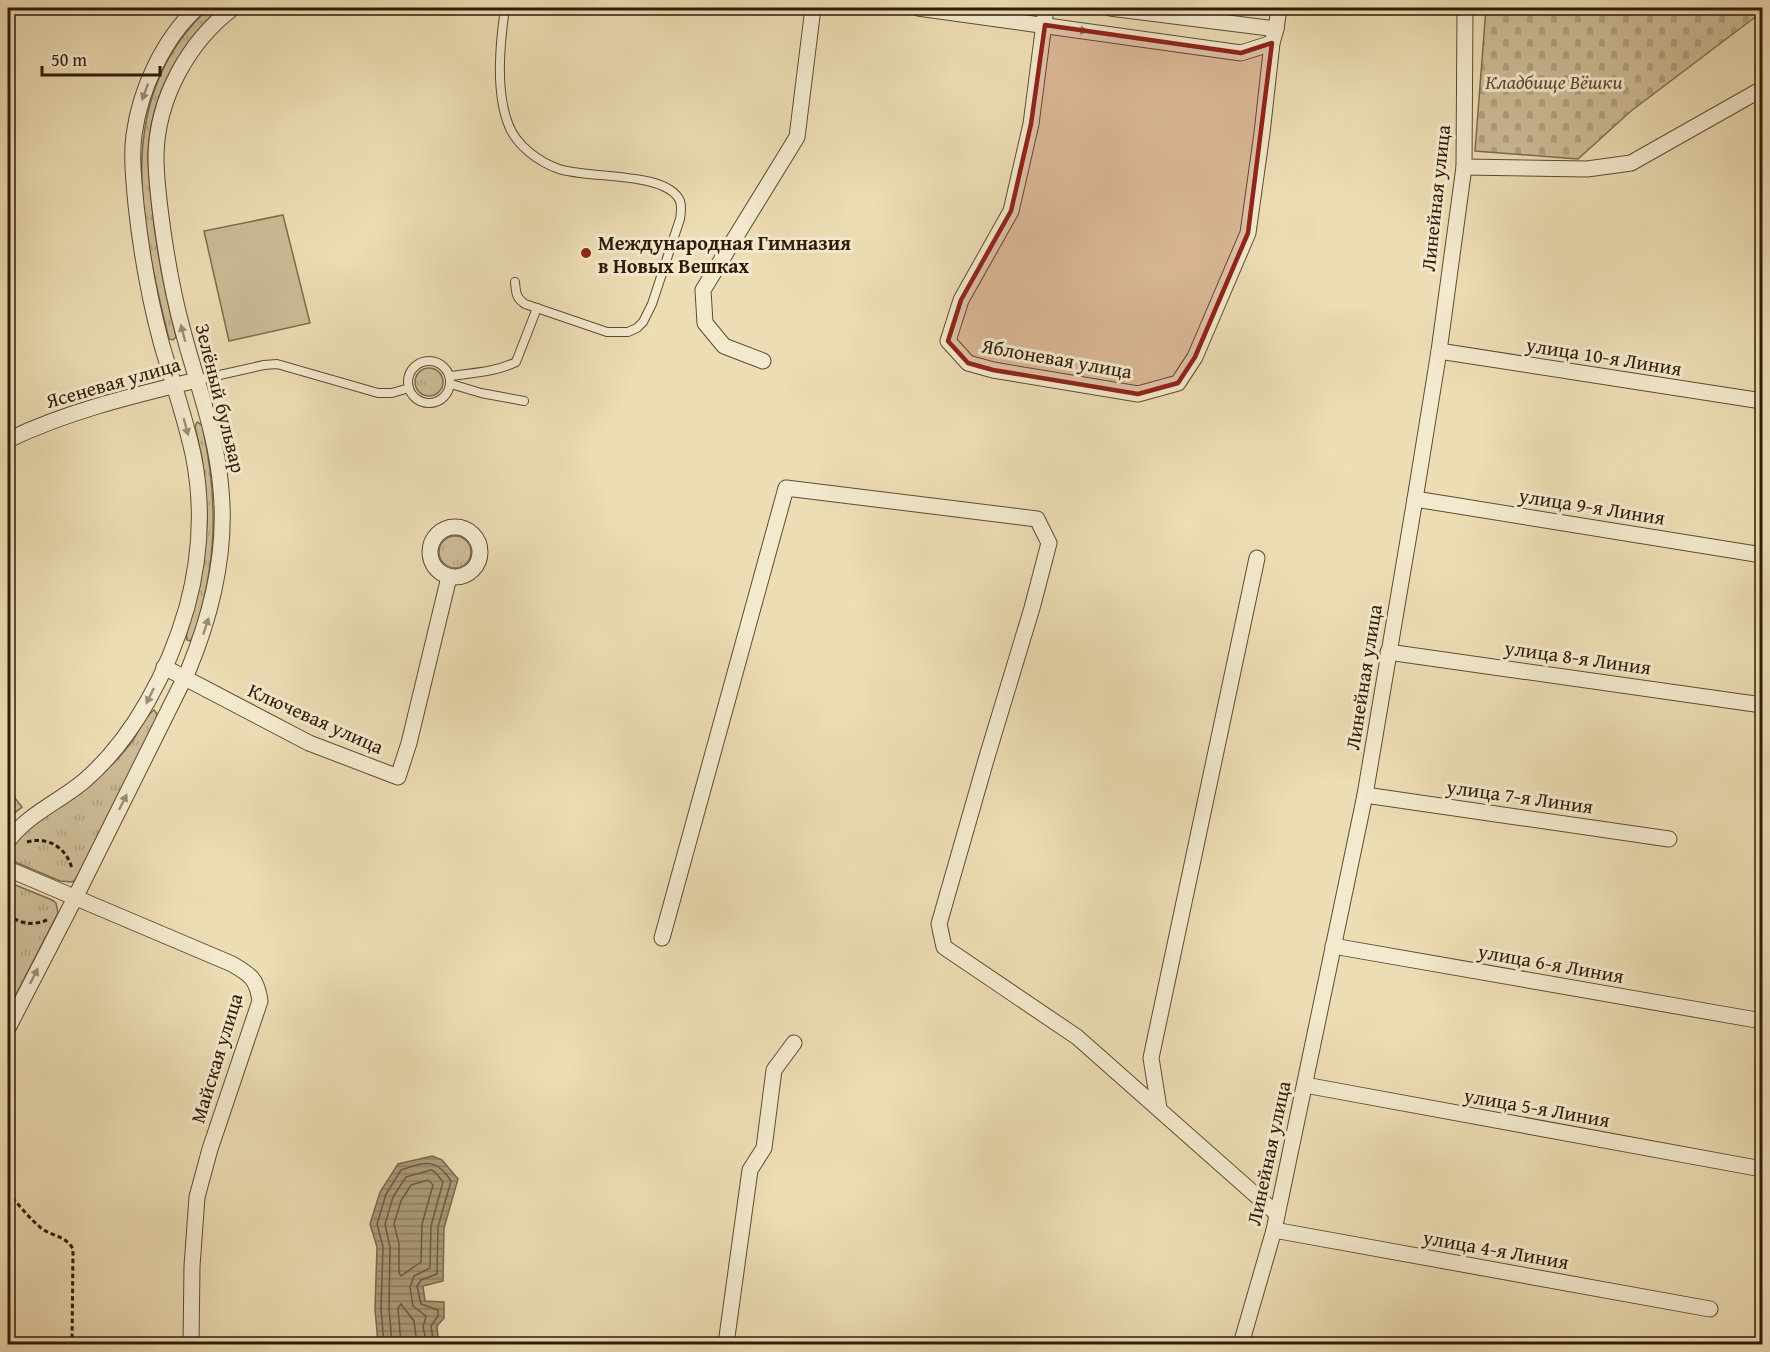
<svg xmlns="http://www.w3.org/2000/svg" width="1770" height="1352" font-family="'Gentium Book Plus',serif">
	<defs>
		<pattern id="grass-tufts" width="24" height="20" patternUnits="userSpaceOnUse" patternTransform="scale(1.5)"><rect width="24" height="20" fill="#cdbc97"/><path d="M3 7l-1-3M5 7V3M7 7l1-3M15 17l-1-3M17 17v-4M19 17l1-3" fill="none" stroke="#b0a181"/></pattern>
		<pattern id="cemetery-stones" width="16" height="16" patternUnits="userSpaceOnUse" patternTransform="scale(1.5)"><rect width="16" height="16" fill="#cdbc97"/><path d="M2 7V4a2 2 0 0 1 4 0v3zM10 15v-3a2 2 0 0 1 4 0v3z" fill="#b0a181"/></pattern>
		<pattern id="park-crowns" width="20" height="18" patternUnits="userSpaceOnUse" patternTransform="scale(1.5)"><rect width="20" height="18" fill="#cdbc97"/><path d="M2 6a3 3 0 1 1 6 0M12 15a3 3 0 1 1 6 0" fill="none" stroke="#b0a181"/></pattern>
		<pattern id="water-rules" width="6" height="5" patternUnits="userSpaceOnUse" patternTransform="scale(1.5)"><rect width="6" height="5" fill="#ac9b79"/><path d="M0 2.5h6" fill="none" stroke="#8c7e61"/></pattern>
	</defs>
	<rect width="100%" height="100%" fill="#edddb4"/>
	<filter id="stains"><feTurbulence type="fractalNoise" baseFrequency=".00333" numOctaves="4"/><feColorMatrix values="0 0 0 0 .2 0 0 0 0 .09 0 0 0 0 .02 0 0 0 .5 -.17"/></filter>
	<radialGradient id="worn" r=".72"><stop offset=".6" stop-color="#630" stop-opacity="0"/><stop offset="1" stop-color="#630" stop-opacity=".3"/></radialGradient>
	<g fill="url(#grass-tufts)" stroke="#7e6c4f" stroke-width="1.5">
		<path d="M209 8H220C178 46 149 98 148 156 148 173 150 189 152 206 156 250 165 293 176 337L173 340 169 339C141 226 111 97 209 8Z"/>
		<circle cx="429" cy="382" r="14"/>
		<path d="M197 422 202 425C219 501 217 565 193 638L190 641 187 640 186 636 200 585 207 524 206 491 202 458 195 427Z"/>
		<circle cx="455" cy="552" r="16"/>
		<path d="M154 710 157 714 156 719 76 879 72 882 60 881 15 862 11 853C19 824 66 805 88 787 104 773 120 758 133 740 139 731 145 716 154 710Z"/>
		<path d="M8 882 52 900 56 903 58 913 8 1010Z"/>
	</g>
	<path fill="url(#cemetery-stones)" stroke="#7e6c4f" stroke-width="1.5" d="M1486 8H1762V12L1631 111 1578 159 1475 151Z"/>
	<path fill="url(#park-crowns)" stroke="#7e6c4f" stroke-width="1.5" d="M8 789 22 807 8 818Z"/>
	<path fill="#cdbc97" stroke="#7e6c4f" stroke-width="1.5" d="M283 215 310 323 229 341 204 231Z"/>
	<path fill="url(#water-rules)" stroke="#7a684b" stroke-width="1.5" d="M432 1156 442 1160 458 1179 444 1228 443 1281 423 1286 425 1301 444 1302V1318L437 1326 438 1337 447 1344H378L375 1309 377 1247 370 1224 380 1192 398 1164Z"/>
	<g fill="none" stroke-linecap="round" stroke-linejoin="round">
		<g stroke="#6d5b40" stroke-width="1.5">
			<path d="M428 1180 433 1185 422 1224 421 1262 401 1276 399 1273V1244L394 1224 401 1201 411 1185Z"/>
			<path d="M384 1344 381 1309 383 1247 377 1224 386 1194 401 1170C425 1162 436 1157 451 1181L438 1227 437 1274 421 1280 417 1286 421 1304 438 1310V1316L431 1326 433 1339 438 1344"/>
			<path d="M392 1344 389 1308 390 1247 385 1224 393 1197 406 1177 431 1170 435 1172 443 1182 431 1226 430 1268 414 1276 410 1287 413 1306 426 1316 423 1327 427 1344"/>
			<path d="M401 1344 398 1308 401 1304 414 1321 417 1344"/>
		</g>
		<defs>
			<g id="lane">
				<path d="M505 8C500 43 495 92 509 126 517 146 539 162 559 169 588 179 667 171 680 201 682 207 681 213 680 219L652 304 643 322 637 328 628 332H607L525 304C516 298 516 293 515 282"/>
				<circle cx="429" cy="382" r="21"/>
				<path d="M450 376C472 373 496 372 516 362L537 308"/>
				<path d="M197 380 264 365 277 364 378 393H392L409 388"/>
				<path d="M451 384 481 393 524 401"/>
			</g>
			<g id="street">
				<path d="M918 8 1241 53 1272 43 1276 29 1279 8"/>
				<path d="M1046 8 1031 124 1011 211 961 300 948 341 968 363 993 370 1138 394 1178 383 1195 357 1248 233 1262 133 1272 43"/>
				<path d="M1110 8 1276 29"/>
				<path d="M1464 167 1587 169 1631 163 1762 89"/>
				<path d="M1439 351 1762 401"/>
				<path d="M763 361 724 346 705 323 703 290 797 137 813 8"/>
				<path d="M8 440C68 411 132 396 197 380"/>
				<path d="M1415 499 1762 555"/>
				<circle cx="455" cy="552" r="25"/>
				<path d="M1388 652 1762 705"/>
				<path d="M164 667 309 743 398 777 409 743 449 577"/>
				<path d="M1365 795 1669 839"/>
				<path d="M8 841C28 814 59 802 84 781 134 738 169 670 187 607 200 559 203 507 194 459 186 419 172 381 161 342 149 297 141 251 136 205 134 181 131 158 134 135 140 90 163 39 197 8"/>
				<path d="M8 869 232 964C251 975 257 979 260 1001L210 1149 197 1197 192 1266 191 1344"/>
				<path d="M662 938 786 488 1037 519 1049 543 1032 608 986 760 939 924 944 947 1077 1037 1277 1214"/>
				<path d="M1333 946 1762 1021"/>
				<path d="M8 1028 75 898 188 671C212 613 227 553 221 490 217 436 198 387 184 335 174 299 167 261 162 224 159 202 156 179 156 156 157 99 188 42 233 8"/>
				<path d="M1305 1085 1762 1169"/>
				<path d="M1159 1108 1151 1058 1257 558"/>
				<path d="M1274 1230 1710 1309"/>
				<path d="M726 1344 750 1170 764 1148 774 1070 794 1043"/>
				<path d="M1241 1344 1274 1230 1365 795 1415 499 1439 351 1464 167 1465 8"/>
			</g>
		</defs>
		<use href="#lane" stroke="#5e4c32" stroke-width="10"/>
		<use href="#street" stroke="#5e4c32" stroke-width="17"/>
		<g stroke="#2e1b07" stroke-width="3" stroke-dasharray="4.5 3" stroke-linecap="butt">
			<path d="M27 842C48 836 67 848 72 869"/>
			<path d="M8 914C19 924 33 926 47 920"/>
			<path d="M8 1192C18 1204 29 1218 41 1228 53 1237 65 1235 73 1249L72 1344"/>
		</g>
		<use href="#lane" stroke="#f3e9ce" stroke-width="8"/>
		<use href="#street" stroke="#f3e9ce" stroke-width="15"/>
	</g>
	<defs><path id="oneway-solid" d="M-6-.8H1V-3.2L6.5 0L1 3.2V.8H-6Z" transform="scale(1.5)"/></defs>
	<g fill="#9a8c74">
		<use href="#oneway-solid" transform="translate(1079 30) rotate(8)"/>
		<use href="#oneway-solid" transform="translate(145 92) rotate(110)"/>
		<use href="#oneway-solid" transform="translate(183 333) rotate(-105)"/>
		<use href="#oneway-solid" transform="translate(186 427) rotate(75)"/>
		<use href="#oneway-solid" transform="translate(206 626) rotate(-72)"/>
		<use href="#oneway-solid" transform="translate(150 696) rotate(116)"/>
		<use href="#oneway-solid" transform="translate(123 802) rotate(-64)"/>
		<use href="#oneway-solid" transform="translate(34 976) rotate(-63)"/>
	</g>
	<path fill="#8f2418" fill-opacity="0.2" stroke="#8f2418" stroke-width="4.5" stroke-linejoin="round" d="M1045 25 1241 53 1272 43 1248 233 1195 357 1178 383 1138 394 993 370 968 363 948 341 961 300 1011 211 1031 124Z"/>
	<circle fill="#8f2418" stroke="#f3e9ce" stroke-width="2" cx="586" cy="253" r="6"/>
	<g text-anchor="middle" dominant-baseline="central" stroke-width="6" stroke-linejoin="round" paint-order="stroke">
		<g font-size="20" font-style="italic" fill="#5e4b32" stroke="#f3e9ce">
			<text x="1554" y="81">Кладбище Вёшки</text>
		</g>
		<g font-size="20" fill="#2e1b07" stroke="#f3e9ce">
			<text transform="translate(1435 198) rotate(-84)">Линейная улица</text>
			<text transform="translate(1604 356) rotate(9)">улица 10-я Линия</text>
			<text transform="translate(1057 358) rotate(10)">Яблоневая улица</text>
			<text transform="translate(113 382) rotate(-16)">Ясеневая улица</text>
			<text transform="translate(221 398) rotate(76)">Зелёный бульвар</text>
			<text transform="translate(1592 506) rotate(9)">улица 9-я Линия</text>
			<text transform="translate(1578 657) rotate(8)">улица 8-я Линия</text>
			<text transform="translate(1363 677) rotate(-81)">Линейная улица</text>
			<text transform="translate(316 718) rotate(24)">Ключевая улица</text>
			<text transform="translate(1520 796) rotate(8)">улица 7-я Линия</text>
			<text transform="translate(1551 963) rotate(10)">улица 6-я Линия</text>
			<text transform="translate(216 1058) rotate(-73)">Майская улица</text>
			<text transform="translate(1537 1107) rotate(10)">улица 5-я Линия</text>
			<text transform="translate(1268 1153) rotate(-78)">Линейная улица</text>
			<text transform="translate(1496 1249) rotate(10)">улица 4-я Линия</text>
		</g>
		<g font-size="20" font-weight="bold" fill="#2e1b07" stroke="#f3e9ce" text-anchor="start">
			<text x="598" y="242">Международная Гимназия<tspan x="598" dy="23">в Новых Вешках</tspan></text>
		</g>
	</g>
	<rect width="1770" height="1352" fill="none" stroke="#edddb4" stroke-width="30"/>
	<rect x="9" y="9" width="1752" height="1334" fill="none" stroke="#2e1b07" stroke-width="3"/>
	<rect x="15" y="15" width="1740" height="1322" fill="none" stroke="#2e1b07" stroke-width="1.5"/>
	<path d="M42 66v9h118v-9" fill="none" stroke="#2e1b07" stroke-width="3"/>
	<text x="51" y="66" font-size="18" fill="#2e1b07" stroke="#f3e9ce" stroke-width="4.5" paint-order="stroke">50 m</text>
	<rect width="100%" height="100%" filter="url(#stains)"/>
	<rect width="100%" height="100%" fill="url(#worn)"/>
</svg>
